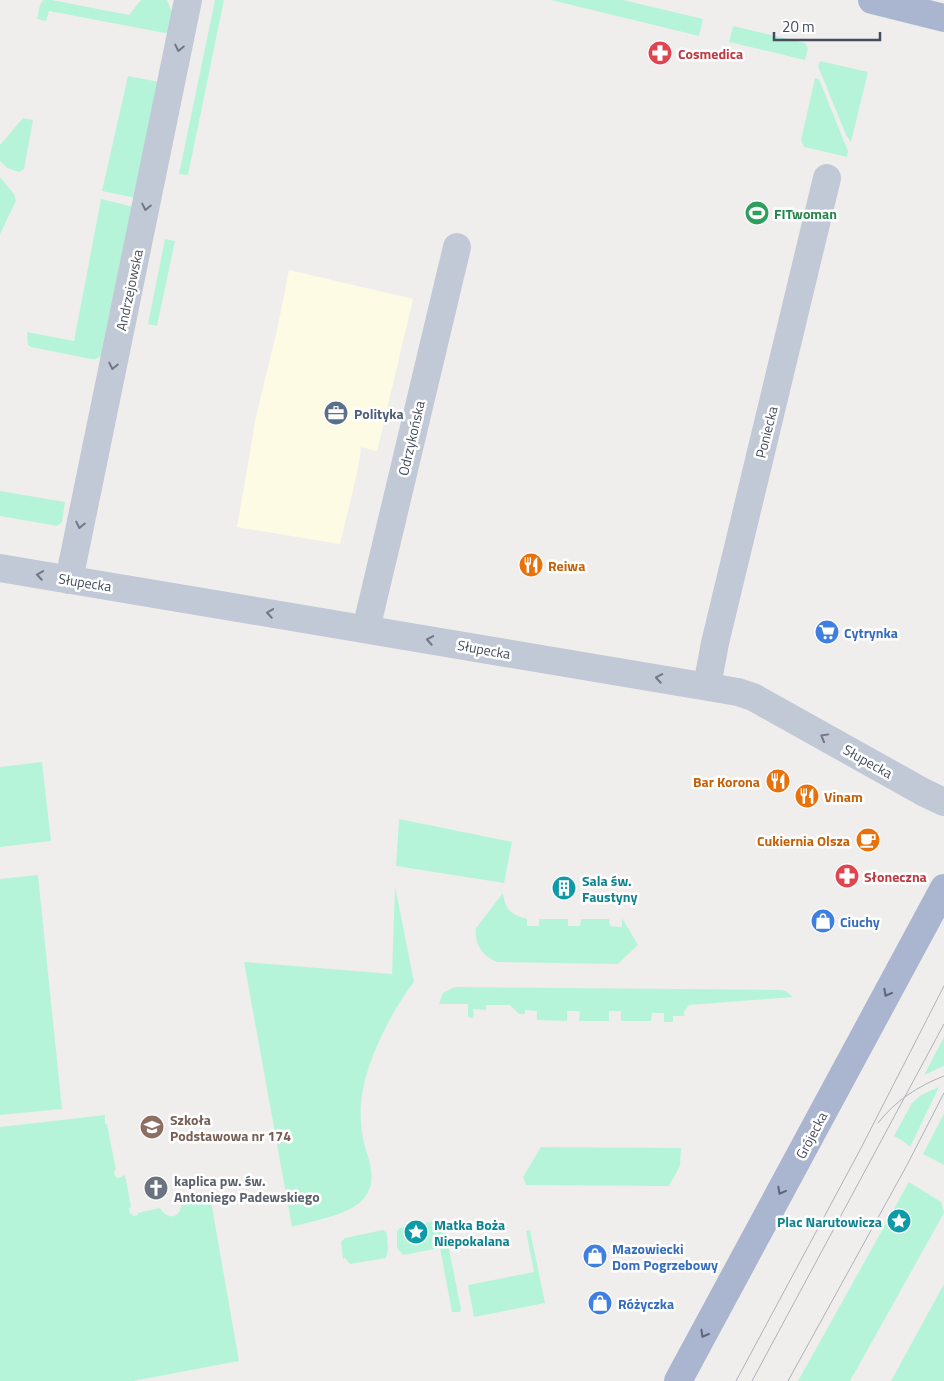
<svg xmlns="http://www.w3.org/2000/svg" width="944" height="1381" font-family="'Titillium Web',sans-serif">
	<rect width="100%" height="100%" fill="#f0eeed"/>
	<path fill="#fefbe4" d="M289 270 413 299 377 451 361 447 358 469 340 544 237 527 256 417 278 326Z"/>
	<g fill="#b6f4da">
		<path d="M43 0H52L129 15 141 0H167L173 14 170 34 49 11 46 21 37 19 40 5Z"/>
		<path d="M215 0H224L188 175 179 174Z"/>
		<path d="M551 0H623L703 19 699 36Z"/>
		<path d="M733 26 805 43 808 48 805 60 729 42Z"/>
		<path d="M820 61 868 72 851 142 846 135 818 66Z"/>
		<path d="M128 76 160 82 136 198 102 191Z"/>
		<path d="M815 78 819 79 848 151 847 157 804 147 801 140Z"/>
		<path d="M23 118 33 120 24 169 19 172 7 168 0 161V145Z"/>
		<path d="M0 177 14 194 16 201 0 234Z"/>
		<path d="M101 199 134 207 101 356 96 359H91L31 347 28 345 27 332 74 341Z"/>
		<path d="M165 239 175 241 157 326 148 324Z"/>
		<path d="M0 491 65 502 62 522 57 526 0 516Z"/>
		<path d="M42 762 51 841 0 847V767Z"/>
		<path d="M399 819 512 842 504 883 396 866Z"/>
		<path d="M38 875 62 1109 0 1115V879Z"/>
		<path d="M395 886 414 982C390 1013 364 1065 361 1104 360 1115 361 1127 363 1138 367 1158 379 1178 365 1197 352 1215 312 1221 292 1227L244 962 392 974Z"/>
		<path d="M503 893C505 910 512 915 527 919V926H539V919H568V926H580L581 919H609L610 926 622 927V918L638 945 618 964 497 962C482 956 474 944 476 928Z"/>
		<path d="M454 987 780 990 786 991 793 997 689 1005 684 1012V1016H673V1022H664V1013H652L651 1021H621V1011H609V1021H579L580 1011H567V1021L537 1020V1011L525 1010V1014H519L510 1005H486V1010L473 1009 474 1015 472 1018 468 1017V1004H439L443 993Z"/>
		<path d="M944 1037V1066L924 1075Z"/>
		<path d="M939 1087 910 1147 903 1141 894 1136 912 1103 921 1095Z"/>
		<path d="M944 1114V1165L923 1154Z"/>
		<path d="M105 1115V1124H107L116 1170 114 1171 115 1176 118 1178 125 1175 131 1207 129 1208 130 1214 132 1213 133 1216 138 1215V1213L160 1208C167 1220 180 1219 181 1205L204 1200 205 1202 211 1201 239 1361 133 1381H0V1127Z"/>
		<path d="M541 1147 681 1148 680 1166 669 1186 526 1185 523 1177Z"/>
		<path d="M909 1182 941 1202 944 1213 850 1381H798Z"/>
		<path d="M440 1220 444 1224 461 1309 460 1312H452L440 1248 403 1255 397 1248V1231L400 1228Z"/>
		<path d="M383 1230 387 1233 388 1250 386 1258 350 1264 345 1258 343 1259 341 1242 345 1238Z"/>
		<path d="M530 1230 545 1303 474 1317 468 1285 534 1272 526 1231Z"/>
		<path d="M944 1284V1381H891Z"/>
	</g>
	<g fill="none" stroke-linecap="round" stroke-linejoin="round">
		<g stroke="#c2c9d6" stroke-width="28">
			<path d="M0 568 738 692 753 697 923 792 944 802"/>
			<path d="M69 580 188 0"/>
			<path d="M366 629 457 247"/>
			<path d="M707 686 715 643 827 178"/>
		</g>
		<g stroke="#aab5d0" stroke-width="28">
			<path d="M872 0 944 18"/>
			<path d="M678 1381 944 888"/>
		</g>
		<g stroke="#afb0b9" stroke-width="1">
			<path d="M878 1123C895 1101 918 1086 944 1076"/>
			<path d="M736 1381 860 1150 944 986"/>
			<path d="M752 1381 944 1024"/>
			<path d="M788 1381 907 1165 944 1093"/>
		</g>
	</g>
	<defs><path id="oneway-chevron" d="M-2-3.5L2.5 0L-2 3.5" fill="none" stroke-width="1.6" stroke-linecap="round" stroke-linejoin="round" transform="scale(1.25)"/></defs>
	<g stroke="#707887">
		<use href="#oneway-chevron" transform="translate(179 48) rotate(102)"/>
		<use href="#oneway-chevron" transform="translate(146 207) rotate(102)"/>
		<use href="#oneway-chevron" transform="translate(113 366) rotate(102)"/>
		<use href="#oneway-chevron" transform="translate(80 525) rotate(102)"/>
		<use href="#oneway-chevron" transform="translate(40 575) rotate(-171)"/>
		<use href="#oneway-chevron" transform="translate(270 613) rotate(-171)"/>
		<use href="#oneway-chevron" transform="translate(430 640) rotate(-170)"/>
		<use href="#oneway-chevron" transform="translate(659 678) rotate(-170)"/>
		<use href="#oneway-chevron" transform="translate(824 737) rotate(-151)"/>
	</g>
	<g stroke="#5e667a">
		<use href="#oneway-chevron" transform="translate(887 993) rotate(118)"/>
		<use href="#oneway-chevron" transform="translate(781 1191) rotate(118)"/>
		<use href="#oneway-chevron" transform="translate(704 1334) rotate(119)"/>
	</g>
	<defs>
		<symbol id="pharmacy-disc" viewBox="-11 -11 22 22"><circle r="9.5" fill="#e0444e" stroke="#fff"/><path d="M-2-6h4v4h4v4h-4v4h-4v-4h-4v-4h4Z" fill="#fff"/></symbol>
		<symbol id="stadium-disc" viewBox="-11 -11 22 22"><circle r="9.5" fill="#2e9e5b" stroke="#fff"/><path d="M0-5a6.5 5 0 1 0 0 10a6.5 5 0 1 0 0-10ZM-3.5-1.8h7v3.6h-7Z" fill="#fff"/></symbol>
		<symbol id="office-disc" viewBox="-11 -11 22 22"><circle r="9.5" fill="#5c6f8a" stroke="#fff"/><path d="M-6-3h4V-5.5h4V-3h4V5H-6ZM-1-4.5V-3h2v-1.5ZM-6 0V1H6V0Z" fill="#fff"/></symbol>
		<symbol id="restaurant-disc" viewBox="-11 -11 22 22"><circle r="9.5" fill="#e8710a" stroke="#fff"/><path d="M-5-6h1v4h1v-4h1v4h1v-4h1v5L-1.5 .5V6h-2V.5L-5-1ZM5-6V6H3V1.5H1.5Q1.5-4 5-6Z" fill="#fff"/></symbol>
		<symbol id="supermarket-disc" viewBox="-11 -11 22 22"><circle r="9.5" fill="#3f7fe0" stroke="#fff"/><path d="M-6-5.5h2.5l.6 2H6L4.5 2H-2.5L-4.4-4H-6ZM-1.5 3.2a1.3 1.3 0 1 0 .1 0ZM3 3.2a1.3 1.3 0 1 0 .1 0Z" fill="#fff"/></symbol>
		<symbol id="cafe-disc" viewBox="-11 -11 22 22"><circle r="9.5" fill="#e8710a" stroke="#fff"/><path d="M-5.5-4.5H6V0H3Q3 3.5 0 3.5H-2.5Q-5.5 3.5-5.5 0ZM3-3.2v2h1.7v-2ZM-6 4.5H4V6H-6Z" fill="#fff"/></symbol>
		<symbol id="building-disc" viewBox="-11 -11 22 22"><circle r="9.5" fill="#0f9aa8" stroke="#fff"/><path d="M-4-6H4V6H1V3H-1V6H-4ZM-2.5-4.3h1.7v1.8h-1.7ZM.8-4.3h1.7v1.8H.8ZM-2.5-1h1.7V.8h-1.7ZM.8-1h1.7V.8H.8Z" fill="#fff"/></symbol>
		<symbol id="shop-disc" viewBox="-11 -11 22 22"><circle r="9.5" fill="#3f7fe0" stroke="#fff"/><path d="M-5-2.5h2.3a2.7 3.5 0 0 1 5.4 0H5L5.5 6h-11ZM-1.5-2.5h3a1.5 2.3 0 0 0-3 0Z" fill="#fff"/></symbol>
		<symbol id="school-disc" viewBox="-11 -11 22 22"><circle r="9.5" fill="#8d6e63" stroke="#fff"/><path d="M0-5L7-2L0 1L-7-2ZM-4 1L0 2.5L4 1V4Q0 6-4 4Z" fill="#fff"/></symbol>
		<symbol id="church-disc" viewBox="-11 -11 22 22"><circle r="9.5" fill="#6b7280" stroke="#fff"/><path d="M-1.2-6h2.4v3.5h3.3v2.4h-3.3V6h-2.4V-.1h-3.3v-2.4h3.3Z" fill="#fff"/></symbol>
		<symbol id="sight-disc" viewBox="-11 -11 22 22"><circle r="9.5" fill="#0f9aa8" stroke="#fff"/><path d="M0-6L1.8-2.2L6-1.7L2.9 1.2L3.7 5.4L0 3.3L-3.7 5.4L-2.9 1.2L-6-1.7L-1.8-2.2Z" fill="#fff"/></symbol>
	</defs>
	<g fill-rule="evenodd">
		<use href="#pharmacy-disc" x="646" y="39" width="28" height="28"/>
		<use href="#stadium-disc" x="743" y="199" width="28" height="28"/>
		<use href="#office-disc" x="322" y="399" width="28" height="28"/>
		<use href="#restaurant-disc" x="517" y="551" width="28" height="28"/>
		<use href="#supermarket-disc" x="813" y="618" width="28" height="28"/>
		<use href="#restaurant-disc" x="764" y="767" width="28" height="28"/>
		<use href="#restaurant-disc" x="793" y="782" width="28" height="28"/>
		<use href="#cafe-disc" x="854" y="826" width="28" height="28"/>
		<use href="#pharmacy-disc" x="833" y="862" width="28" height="28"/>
		<use href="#building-disc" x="550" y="874" width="28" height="28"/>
		<use href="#shop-disc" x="809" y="907" width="28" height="28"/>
		<use href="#school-disc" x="138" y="1113" width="28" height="28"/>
		<use href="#church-disc" x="142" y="1174" width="28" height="28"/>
		<use href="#sight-disc" x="885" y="1207" width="28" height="28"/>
		<use href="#sight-disc" x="402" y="1218" width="28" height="28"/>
		<use href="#shop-disc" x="581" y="1242" width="28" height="28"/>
		<use href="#shop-disc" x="586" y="1289" width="28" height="28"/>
	</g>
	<g text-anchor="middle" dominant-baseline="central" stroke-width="5" stroke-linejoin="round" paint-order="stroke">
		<g font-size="14" font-weight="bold" fill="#be3a42" stroke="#fff" text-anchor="start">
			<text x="678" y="53">Cosmedica</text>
			<text x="864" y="876">Słoneczna</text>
		</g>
		<g font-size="14" font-weight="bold" fill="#27864d" stroke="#fff" text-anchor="start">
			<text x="774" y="213">FITwoman</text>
		</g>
		<g font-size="14" fill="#444c5d" stroke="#fff">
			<text transform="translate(129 290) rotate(-78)">Andrzejowska</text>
			<text transform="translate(766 432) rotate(-76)">Poniecka</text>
			<text transform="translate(411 438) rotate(-77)">Odrzykońska</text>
			<text transform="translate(85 582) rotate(9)">Słupecka</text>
			<text transform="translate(484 649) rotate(10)">Słupecka</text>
			<text transform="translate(868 761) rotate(29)">Słupecka</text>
			<text transform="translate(811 1135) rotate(-62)">Grójecka</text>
		</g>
		<g font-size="14" font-weight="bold" fill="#4e5e75" stroke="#fff" text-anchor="start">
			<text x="354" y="413">Polityka</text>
		</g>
		<g font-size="14" font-weight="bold" fill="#c56008" stroke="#fff" text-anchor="start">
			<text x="548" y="565">Reiwa</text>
			<text x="760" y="781" text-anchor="end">Bar Korona</text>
			<text x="824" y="796">Vinam</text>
			<text x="850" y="840" text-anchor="end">Cukiernia Olsza</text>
		</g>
		<g font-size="14" font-weight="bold" fill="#366cbe" stroke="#fff" text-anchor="start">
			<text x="844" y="632">Cytrynka</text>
			<text x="840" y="921">Ciuchy</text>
			<text x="612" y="1248">Mazowiecki<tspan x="612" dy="16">Dom Pogrzebowy</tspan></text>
			<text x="618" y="1303">Różyczka</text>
		</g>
		<g font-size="14" font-weight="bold" fill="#0d838f" stroke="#fff" text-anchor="start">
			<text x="582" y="880">Sala św.<tspan x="582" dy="16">Faustyny</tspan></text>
			<text x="882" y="1221" text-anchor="end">Plac Narutowicza</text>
			<text x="434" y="1224">Matka Boża<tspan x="434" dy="16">Niepokalana</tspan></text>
		</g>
		<g font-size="14" font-weight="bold" fill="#785e54" stroke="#fff" text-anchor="start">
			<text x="170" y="1119">Szkoła<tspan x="170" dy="16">Podstawowa nr 174</tspan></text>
		</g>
		<g font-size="14" font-weight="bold" fill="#5b616d" stroke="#fff" text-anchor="start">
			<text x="174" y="1180">kaplica pw. św.<tspan x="174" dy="16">Antoniego Padewskiego</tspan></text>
		</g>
	</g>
	<path d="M774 32v8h106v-8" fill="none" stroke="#444c5d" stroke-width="2.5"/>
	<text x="782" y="32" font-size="15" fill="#444c5d" stroke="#ffffff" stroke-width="4" paint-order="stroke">20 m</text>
</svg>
